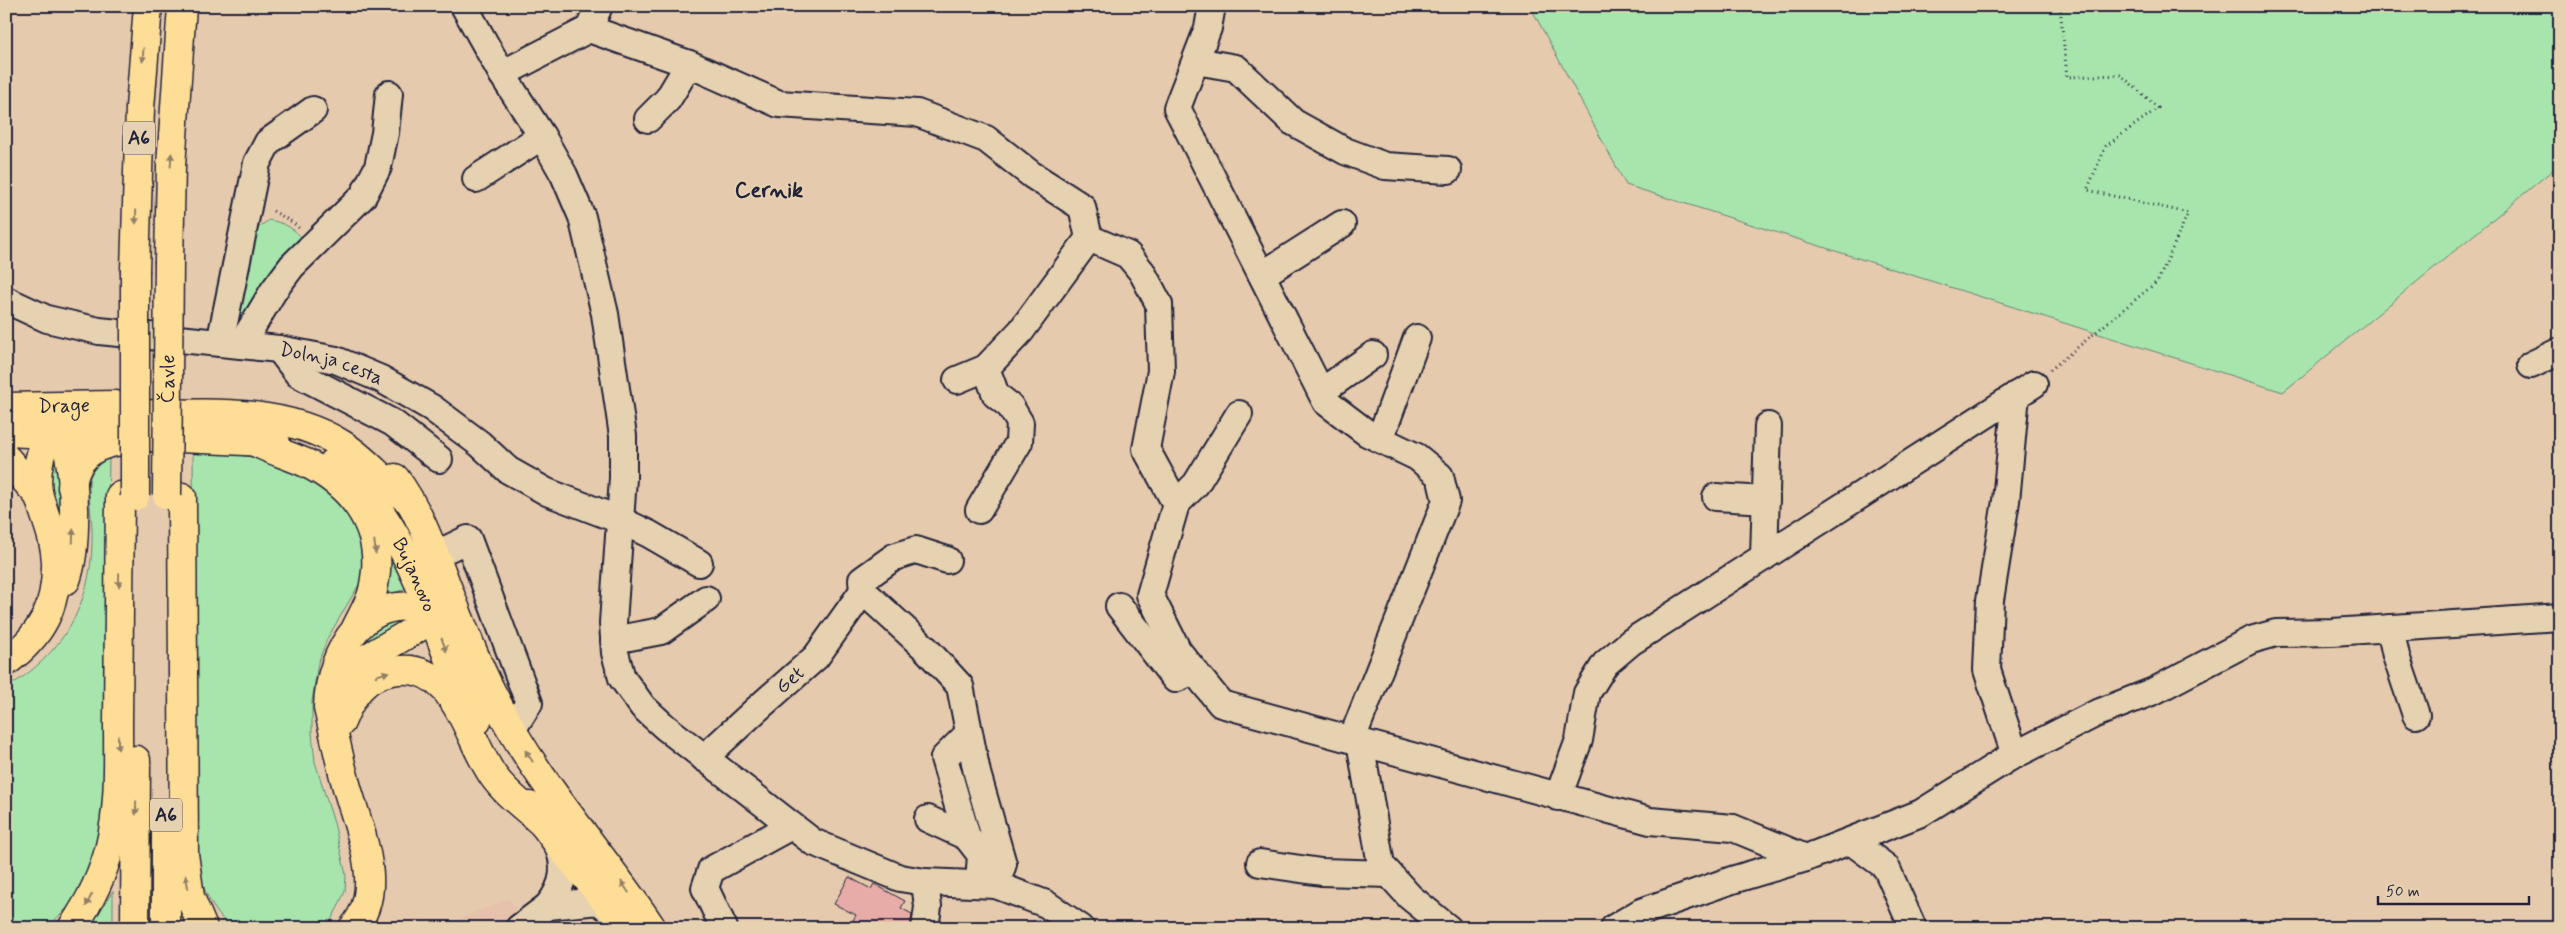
<svg xmlns="http://www.w3.org/2000/svg" width="2566" height="934" font-family="Mynerve,sans-serif">
	<rect width="100%" height="100%" fill="#e6caae"/>
	<filter id="ink" filterUnits="userSpaceOnUse"><feTurbulence type="fractalNoise" baseFrequency=".02" numOctaves="2"/><feDisplacementMap in="SourceGraphic" scale="10" xChannelSelector="R" yChannelSelector="G"/><feConvolveMatrix kernelMatrix="1 2 1 2 8 2 1 2 1" color-interpolation-filters="sRGB"/></filter>
	<g filter="url(#ink)">
		<path fill="#e6c1ac" d="M509 899 528 928H436Z"/>
		<g fill="#a7e5ad" stroke="#648474">
			<path d="M1530 6H2560V164L2283 392 1626 185Z"/>
			<path d="M269 220C284 223 292 227 302 238L239 325 245 266 259 227Z"/>
			<path d="M193 449 266 459 282 464 325 488 346 507 364 546 361 581 327 639 318 663 312 701V733L315 762 334 823 346 875 345 891 338 907 330 922 323 928H230C207 902 201 886 195 852Z"/>
			<path d="M109 456 103 816 93 866 68 907 47 928H6V688C61 656 92 605 92 541 93 521 88 500 89 480L93 470Z"/>
			<path d="M53 457 58 458 65 528 49 494Z"/>
			<path d="M386 543 407 588 381 598Z"/>
			<path d="M412 618 345 659 375 623Z"/>
			<path d="M113 891V928H89Z"/>
		</g>
		<path fill="#e7aca8" stroke="#22223b" d="M849 877 871 889 874 884 905 901 901 908 912 914 910 928H849L856 915 834 904Z"/>
		<g fill="none" stroke-linecap="round" stroke-linejoin="round">
			<defs>
				<g id="minor">
					<path d="M464 6 502 74 542 136 564 175 582 217 605 314 623 436V478L613 623 615 653 622 678 643 707 665 727 813 842 900 878 925 882 996 885 1046 904 1081 928"/>
					<path d="M1212 6 1208 28 1177 108 1326 402 1367 433 1417 457 1440 476 1446 501 1352 739"/>
					<path d="M589 29 689 64 779 104 917 113 986 139 1032 175 1082 207 1089 238 1021 331 986 368 957 380"/>
					<path d="M1196 61 1236 68 1293 122 1345 151 1385 166 1448 170"/>
					<path d="M502 74 589 29 599 6"/>
					<path d="M648 119 668 99 689 64"/>
					<path d="M476 179 542 136"/>
					<path d="M1089 238 1128 255 1142 272 1159 304 1161 371 1146 449 1176 504 1150 595 1178 651 1221 704 1650 821 1733 828 1806 858"/>
					<path d="M1262 275 1342 224"/>
					<path id="s1" d="M6 300 47 319 99 331 279 349 336 360 381 379 432 408 480 444 508 470 547 492 620 520 649 534 699 563"/>
					<path d="M220 343 257 163 268 142 313 110"/>
					<path d="M241 345 274 290 292 266 363 196 378 167 385 133 389 94"/>
					<path d="M279 349 298 374 393 423 439 459"/>
					<path d="M2531 365 2560 351"/>
					<path d="M1321 392 1373 355"/>
					<path d="M1380 439 1417 338"/>
					<path d="M1716 497 1766 500"/>
					<path d="M1176 504 1196 484 1239 414"/>
					<path d="M979 510 1019 442 1020 423 1010 406 996 395 986 368"/>
					<path d="M435 555 468 539 529 703 512 730"/>
					<path d="M1764 557 1768 426"/>
					<path d="M863 591 926 649 960 686 977 773 1003 864 996 885"/>
					<path d="M863 591 862 580 894 557 916 550 947 560"/>
					<path d="M1119 606 1175 679 1194 671"/>
					<path d="M2390 628 2396 656 2416 715"/>
					<path d="M614 640 661 631 706 599"/>
					<path d="M968 734 944 758 967 837 981 855 979 883"/>
					<path d="M1360 741 1381 865 1410 897 1448 928"/>
					<path d="M2015 755 1987 670 1990 600 2006 501 2016 395"/>
					<path id="s2" d="M704 758 756 710 816 657 863 591"/>
					<path d="M1558 797 1579 740 1587 693 1605 664 1631 642 2034 384"/>
					<path d="M928 819 967 837"/>
					<path d="M555 840C568 864 565 885 548 906L599 901 618 917"/>
					<path d="M1852 842 1886 867 1913 928"/>
					<path d="M1260 863 1321 872 1389 874"/>
					<path d="M925 882 928 907 925 928"/>
					<path d="M519 928 548 906"/>
					<path d="M724 928 705 888 711 870 791 826"/>
					<path d="M1614 928 1641 912 1732 880 1806 858 1921 813 2007 759 2095 714 2154 691 2251 640 2276 633 2332 632 2560 617"/>
				</g>
				<g id="major">
					<path id="s3" d="M6 407 115 405"/>
					<path d="M6 432C96 437 186 436 276 443"/>
					<path id="s4" d="M333 463C400 513 426 601 455 676 461 691 470 706 477 721"/>
					<path d="M395 478C419 510 432 548 446 584 461 623 476 662 495 699 536 782 601 851 652 928"/>
					<path d="M530 806 555 840 628 928"/>
				</g>
				<g id="highway">
					<path d="M169 261 171 166 182 6"/>
					<path d="M135 270 140 108 148 6"/>
					<path d="M6 409C31 413 58 425 68 450 75 483 78 548 66 580"/>
					<path d="M253 441C270 450 288 455 306 463 349 484 380 521 376 571 375 579 374 589 371 597 367 607 361 618 356 628"/>
					<path d="M6 458 38 495"/>
					<path d="M72 487C74 467 85 451 104 445 112 442 121 442 127 438"/>
					<path d="M182 497 184 854 190 897 203 928"/>
					<path d="M6 662C42 635 57 607 56 562 55 538 45 518 39 496 36 485 37 473 39 462 46 423 80 416 114 415 190 415 276 403 343 445 367 460 384 483 407 499"/>
					<path d="M345 688 352 675 367 658 428 622 438 596 441 572"/>
					<path d="M341 722C351 697 363 676 392 671 454 659 466 736 492 774 505 794 528 809 544 825"/>
					<path d="M166 827V928"/>
					<path d="M72 928C89 903 103 876 110 846 120 805 118 762 118 721 119 646 119 571 120 496"/>
					<path d="M135 928 136 760"/>
					<path d="M353 928C388 889 357 826 346 784 339 759 334 733 328 708 329 651 367 587 432 612 438 615 444 616 449 620 457 625 461 634 468 640"/>
				</g>
			</defs>
			<use href="#minor" stroke="#22223b" stroke-width="30"/>
			<use href="#major" stroke="#22223b" stroke-width="31"/>
			<use href="#highway" stroke="#22223b" stroke-width="31"/>
			<g stroke="#22223b" stroke-width="3" stroke-dasharray="1 4" stroke-linecap="butt">
				<path d="M273 211 292 222 300 229"/>
				<path d="M2050 370 2158 281 2188 213 2087 190 2106 146 2158 108 2121 75 2067 77 2060 6"/>
			</g>
			<use href="#minor" stroke="#e6d2b0" stroke-width="26"/>
			<use href="#major" stroke="#fedd96" stroke-width="28"/>
			<use href="#highway" stroke="#fedd96" stroke-width="28"/>
			<defs>
				<g id="highway-bridge">
					<path d="M135 270V496"/>
					<path id="s5" d="M167 495 169 261"/>
				</g>
			</defs>
			<use href="#highway-bridge" stroke="#22223b" stroke-width="31" stroke-linecap="butt"/>
			<use href="#highway-bridge" stroke="#fedd96" stroke-width="28"/>
		</g>
		<defs><path id="oneway-solid" d="M-6-.8H1V-3.2L6.5 0L1 3.2V.8H-6Z" transform="scale(1.25)"/></defs>
		<g fill="#908068">
			<use href="#oneway-solid" transform="translate(143 55) rotate(94)"/>
			<use href="#oneway-solid" transform="translate(171 160) rotate(-87)"/>
			<use href="#oneway-solid" transform="translate(136 217) rotate(91)"/>
			<use href="#oneway-solid" transform="translate(73 536) rotate(-88)"/>
			<use href="#oneway-solid" transform="translate(375 547) rotate(84)"/>
			<use href="#oneway-solid" transform="translate(119 580) rotate(91)"/>
			<use href="#oneway-solid" transform="translate(444 645) rotate(70)"/>
			<use href="#oneway-solid" transform="translate(382 674) rotate(-18)"/>
			<use href="#oneway-solid" transform="translate(118 743) rotate(91)"/>
			<use href="#oneway-solid" transform="translate(529 756) rotate(-123)"/>
			<use href="#oneway-solid" transform="translate(136 808) rotate(91)"/>
			<use href="#oneway-solid" transform="translate(187 882) rotate(-100)"/>
			<use href="#oneway-solid" transform="translate(625 887) rotate(-124)"/>
			<use href="#oneway-solid" transform="translate(89 900) rotate(117)"/>
		</g>
	</g>
	<g text-anchor="middle" dominant-baseline="central" stroke-width="4" stroke-linejoin="round" paint-order="stroke">
		<g fill="#e6d2b0" stroke="#5d575e" stroke-width="1">
			<rect x="123" y="121.5" width="32" height="33" rx="4"/>
			<rect x="150" y="798.5" width="32" height="33" rx="4"/>
		</g>
		<g font-size="19" font-weight="bold" fill="#22223b">
			<text x="139" y="138">A6</text>
			<text x="166" y="815">A6</text>
		</g>
		<g font-size="20" fill="#22223b" stroke="#e6d2b0">
			<text stroke="none"><textPath href="#s1" startOffset="334">Dolnja cesta</textPath></text>
			<text stroke="none"><textPath href="#s5" startOffset="116">Čavle</textPath></text>
			<text stroke="none"><textPath href="#s3" startOffset="58">Drage</textPath></text>
			<text stroke="none"><textPath href="#s4" startOffset="140">Bujanovo</textPath></text>
			<text stroke="none"><textPath href="#s2" startOffset="116">Get</textPath></text>
		</g>
		<g font-size="22" font-weight="bold" fill="#22223b" stroke="#e6d2b0">
			<text x="769" y="191">Cernik</text>
		</g>
	</g>
	<rect width="2566" height="934" fill="none" stroke="#e6d2b0" stroke-width="25"/>
	<rect x="12" y="12" width="2541" height="909" fill="none" stroke="#22223b" stroke-width="2" filter="url(#ink)"/>
	<path d="M2378 896v8h151v-8" fill="none" stroke="#22223b" stroke-width="2.5"/>
	<text x="2386" y="896" font-size="15" fill="#22223b" stroke="#e6d2b0" stroke-width="4" paint-order="stroke">50 m</text>
</svg>
